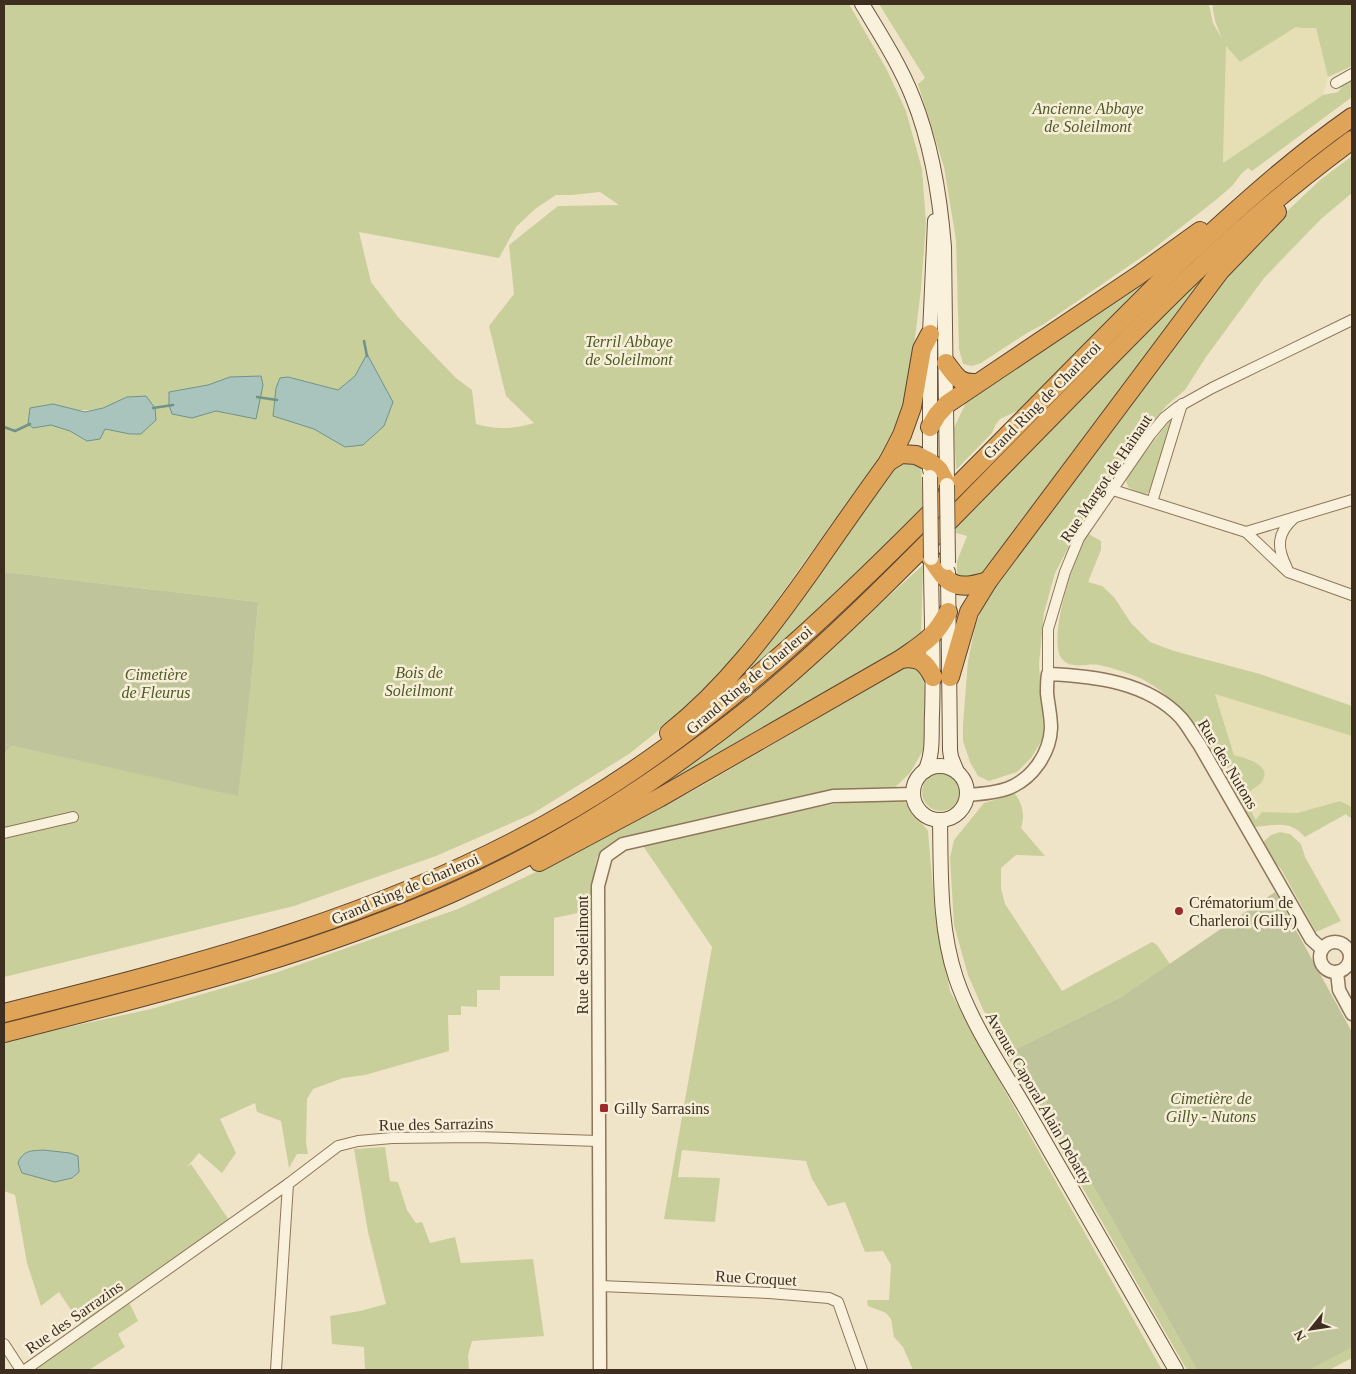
<svg xmlns="http://www.w3.org/2000/svg" width="1356" height="1374" font-family="Georgia,serif">
	<rect width="100%" height="100%" fill="#f0e4c8"/>
	<g fill="#e6deb5">
		<path d="M1296 26 1302 28H1316L1328 77 1323 95 1223 163 1226 45 1240 62Z"/>
		<path d="M1215 693 1352 736V807L1340 801 1297 813 1262 812 1257 820 1244 796 1260 784 1251 760 1234 755Z"/>
	</g>
	<g fill="#c9cf9b" fill-rule="evenodd">
		<path d="M4 4H849L887 70 906 111 922 169 926 223 921 289 908 395 896 432 872 470 843 508 742 649 679 714 629 754 532 814 436 856 294 906 4 977V754L12 746 237 795 252 675 258 602 4 572ZM600 192 619 205 558 206 509 245 514 294 489 326 506 396 534 423C515 429 496 430 476 424L472 390 456 378 428 349 398 317 371 282 359 232 499 258 516 227 535 209 556 195H572ZM367 355 393 402 384 426 363 445 346 447 314 429 273 415 276 388 288 377 338 390 355 376ZM230 377 256 419 216 411 169 392 208 385ZM127 397 130 434 104 428 87 441 70 431 51 425 71 409C94 413 107 407 127 397Z"/>
		<path d="M879 4H1209L1213 23 1222 39 1215 21 1212 4H1352V66L1328 77 1316 28H1302L1296 27 1240 62 1226 46 1223 163 1323 95 1338 92 1344 84 1352 79V97L1252 171 1248 168 1242 173 1232 186 1217 199 1152 250 1044 324 1027 333 981 363 972 366 963 364 959 349 956 240 944 167 918 84 925 78Z"/>
		<path d="M1352 156V193L1321 219 1264 278 1206 357 1185 390 1167 405 1120 462 1077 531 1055 573 1044 613 1039 664 1044 737 1031 758 1017 772 989 781 978 776 970 762 963 741V724L968 661 975 627 985 599 1056 502 1082 471 1159 369 1226 272 1266 231 1319 181Z"/>
		<path d="M1169 259 1019 410 1000 419 996 424 992 433 956 470 954 428 968 398Z"/>
		<path d="M1216 265 990 568 977 578 957 577V561L967 536 956 533V526L1176 304Z"/>
		<path d="M1169 421 1173 422 1149 492 1144 495 1129 488 1126 482 1127 477Z"/>
		<path d="M904 458 921 467 923 510 783 644 717 699 895 463Z"/>
		<path d="M1087 533 1101 541V550L1088 582 1102 586 1114 597 1131 623 1150 642 1174 651 1260 674 1352 706V736L1215 694 1234 755C1246 758 1276 766 1260 784 1255 788 1249 792 1244 796L1256 820 1262 812 1297 813 1340 801 1352 807V818L1349 817 1346 814 1305 837C1290 820 1276 825 1255 827 1248 816 1243 805 1237 794 1213 749 1188 704 1142 679 1129 673 1113 668 1099 665 1087 663 1071 670 1062 659 1046 640 1076 553 1087 533Z"/>
		<path d="M923 565 921 637 665 788 656 787 721 742 798 678Z"/>
		<path d="M910 664 922 675 925 688V747L910 773 888 794 839 789 746 809 656 832 617 840 606 847 597 857 594 872 592 910 554 918V976H500V990H477V1007L461 1006V1015H448L449 1051 365 1075 343 1078 313 1089 307 1099 306 1143 308 1154H297L289 1168 281 1121 257 1112 255 1103 220 1119 236 1153 222 1173 199 1153 186 1168 191 1164 229 1220 132 1287 81 1325 59 1292 41 1306 27 1263 15 1195 4 1191V1041L151 1009 278 972 458 909 586 848 698 788Z"/>
		<circle cx="941" cy="792" r="19"/>
		<path d="M1015 794C1023 804 1025 816 1021 828L1045 856 1016 855 1001 868V888L1005 904 1062 991 1152 942 1157 945 1170 964 1121 997 1016 1049 1197 1370H1187L992 1030 968 975 954 925 950 858 954 840 984 803Z"/>
		<path d="M890 797 905 802 928 831 935 913 950 991 992 1068 1162 1370H913L903 1347 894 1337 891 1319 886 1313 868 1306 867 1300H889L891 1265 883 1251 865 1252 845 1202 828 1206 812 1179 806 1161 682 1150 678 1177 720 1178 715 1222 664 1219 712 947 639 840 835 804Z"/>
		<path d="M1280 832 1290 834 1301 844 1305 857 1341 921 1316 932 1281 869 1272 860 1263 842 1271 835Z"/>
		<path d="M385 1147 390 1181 398 1182 407 1210 416 1223 422 1222 430 1243 455 1237 461 1263 533 1259 544 1336 472 1341 468 1356 469 1370H365L364 1347 332 1344 330 1316 360 1311 386 1304 368 1232 354 1149Z"/>
		<path d="M128 1300 138 1321 118 1334 125 1347 89 1370H29Z"/>
		<path d="M1352 1346V1358L1329 1370H1309Z"/>
	</g>
	<g fill="#bfc49a">
		<path d="M4 572 258 602 252 675 238 796 12 746 4 754Z"/>
		<path d="M1275 892 1352 1032V1347L1309 1370H1197L1016 1049 1121 997Z"/>
	</g>
	<g fill="#a9c4bc" stroke="#6f938a">
		<path d="M367 354 393 402 384 426 363 445 345 447 314 429 273 416 276 388 280 378 288 377 338 390 355 376Z"/>
		<path d="M261 376 263 385 256 419 216 411 192 418 172 414 169 405V392L208 385 230 377Z"/>
		<path d="M146 396 155 408 156 420 141 434H130L105 429 100 439 87 441 70 431 51 425 33 428 28 424 30 408 53 404 85 412 103 408 127 397Z"/>
		<path d="M43 1150 70 1153 78 1156 79 1172 72 1178 55 1182 22 1173 18 1163C23 1150 31 1151 43 1150Z"/>
	</g>
	<g fill="none" stroke-linecap="round" stroke-linejoin="round">
		<g stroke="#6f938a" stroke-width="2.5">
			<path d="M364 341 367 356"/>
			<path d="M257 397 277 400"/>
			<path d="M153 408 173 405"/>
			<path d="M4 427 15 431 30 424"/>
		</g>
		<defs>
			<g id="minor">
				<path d="M1336 83 1352 74"/>
				<path d="M1113 490 1246 532 1288 572 1352 595"/>
				<path d="M1152 502 1182 404"/>
				<path d="M1246 532 1352 500"/>
				<path d="M1287 568C1277 548 1276 534 1294 518"/>
				<path d="M1048 674V629L1065 572 1079 538 1150 435 1164 418 1178 407 1212 388 1352 320"/>
				<path d="M4 833 73 817"/>
				<path d="M600 1286 769 1293 829 1298 838 1302 862 1370"/>
				<path d="M4 1344 21 1370"/>
				<path d="M25 1370 288 1184 338 1146 358 1141 392 1138 477 1137 598 1141"/>
				<path d="M276 1370 288 1184"/>
			</g>
			<g id="tertiary">
				<path d="M967 795C981 794 996 793 1009 788 1033 778 1050 753 1051 728 1051 716 1048 704 1047 693 1047 687 1047 680 1048 674 1094 676 1148 682 1181 718 1188 726 1193 736 1199 744L1311 939 1322 949"/>
				<circle cx="1335" cy="957" r="15"/>
				<path d="M1337 972 1339 990 1352 1014"/>
				<path d="M600 1370 598 886 606 856 623 844 833 796 913 794"/>
			</g>
			<g id="secondary">
				<path d="M862 4C880 34 900 65 913 98 932 145 940 197 944 247L947 484"/>
				<path d="M930 470V334L935 221"/>
				<path d="M948 572 950 750 951 757 957 772"/>
				<circle cx="940" cy="793" r="27"/>
				<path d="M925 771C934 754 931 733 932 714 934 662 931 610 931 558"/>
				<path d="M940 821C941 874 939 927 956 978 973 1028 1005 1072 1031 1118 1079 1202 1128 1286 1176 1370"/>
			</g>
			<g id="motorway">
				<path d="M946 363C956 376 959 384 976 383"/>
				<path d="M930 427 937 415 947 404 1139 275 1200 231"/>
				<path d="M888 462 901 454 916 455 930 462 939 470 947 485"/>
				<path d="M931 558C949 586 955 591 988 581"/>
				<path d="M901 659C918 656 926 662 933 677"/>
				<path d="M950 677 969 612 988 581 1220 271 1277 212"/>
				<path d="M669 733C726 688 769 630 811 571 836 535 862 498 888 462L902 435 912 407 922 349 930 334"/>
				<path d="M539 862 659 798 901 659C925 642 934 638 948 612"/>
				<path d="M4 1013C203 963 398 913 576 807 719 722 839 606 955 488 1031 412 1106 334 1183 259 1237 209 1292 159 1352 117"/>
				<path d="M4 1033C157 994 310 956 454 892 563 844 664 777 756 703 826 645 891 580 955 515 1003 466 1052 416 1100 367 1148 318 1197 268 1249 223 1282 194 1317 166 1352 140"/>
			</g>
		</defs>
		<use href="#minor" stroke="#8d765c" stroke-width="12"/>
		<use href="#tertiary" stroke="#8d765c" stroke-width="15"/>
		<use href="#secondary" stroke="#6f573f" stroke-width="16"/>
		<use href="#motorway" stroke="#5b4430" stroke-width="20"/>
		<use href="#minor" stroke="#faf1dc" stroke-width="10"/>
		<use href="#tertiary" stroke="#faf1dc" stroke-width="12"/>
		<use href="#secondary" stroke="#faf1dc" stroke-width="14"/>
		<use href="#motorway" stroke="#e0a458" stroke-width="18"/>
		<defs>
			<g id="secondary-bridge">
				<path d="M930 477 931 558"/>
				<path d="M947 485 948 563"/>
			</g>
		</defs>
		<use href="#secondary-bridge" stroke="#6f573f" stroke-width="16" stroke-linecap="butt"/>
		<use href="#secondary-bridge" stroke="#faf1dc" stroke-width="14"/>
	</g>
	<g fill="#9e2a2b" stroke="#f7eed8" stroke-width="2">
		<circle cx="1179" cy="911" r="5"/>
		<rect x="599" y="1103" width="10" height="10" rx="2.5"/>
	</g>
	<g text-anchor="middle" dominant-baseline="central" stroke-width="5" stroke-linejoin="round" paint-order="stroke">
		<g font-size="16" font-style="italic" fill="#4d5a26" stroke="#f7eed8">
			<text x="1088" y="108">Ancienne Abbaye<tspan x="1088" dy="18">de Soleilmont</tspan></text>
			<text x="629" y="341">Terril Abbaye<tspan x="629" dy="18">de Soleilmont</tspan></text>
			<text x="419" y="672">Bois de<tspan x="419" dy="18">Soleilmont</tspan></text>
			<text x="156" y="674">Cimetière<tspan x="156" dy="18">de Fleurus</tspan></text>
			<text x="1211" y="1098">Cimetière de<tspan x="1211" dy="18">Gilly - Nutons</tspan></text>
		</g>
		<g font-size="16" fill="#3d2e20" stroke="#f7eed8">
			<text transform="translate(1042 400) rotate(-45)">Grand Ring de Charleroi</text>
			<text transform="translate(1106 478) rotate(-56)">Rue Margot de Hainaut</text>
			<text transform="translate(749 680) rotate(-40)">Grand Ring de Charleroi</text>
			<text transform="translate(1228 764) rotate(59)">Rue des Nutons</text>
			<text transform="translate(405 889) rotate(-23)">Grand Ring de Charleroi</text>
			<text transform="translate(582 955) rotate(-90)">Rue de Soleilmont</text>
			<text transform="translate(1039 1098) rotate(60)">Avenue Caporal Alain Debatty</text>
			<text transform="translate(436 1124) rotate(-1)">Rue des Sarrazins</text>
			<text transform="translate(756 1278) rotate(3)">Rue Croquet</text>
			<text transform="translate(74 1317) rotate(-35)">Rue des Sarrazins</text>
		</g>
		<g font-size="16" fill="#3d2e20" stroke="#f7eed8" text-anchor="start">
			<text x="1189" y="902">Crématorium de<tspan x="1189" dy="18">Charleroi (Gilly)</tspan></text>
			<text x="614" y="1108">Gilly Sarrasins</text>
		</g>
	</g>
	<rect width="1356" height="1374" fill="none" stroke="#3d2e20" stroke-width="10"/>
	<g transform="translate(1311 1329) rotate(240)" stroke="#f7eed8" stroke-width="4" paint-order="stroke">
	<path d="M0-4L9 19L0 12L-9 19Z" fill="#3d2e20"/>
	<text y="-8" font-size="14" font-weight="bold" text-anchor="middle" fill="#3d2e20">N</text>
	</g>
</svg>
